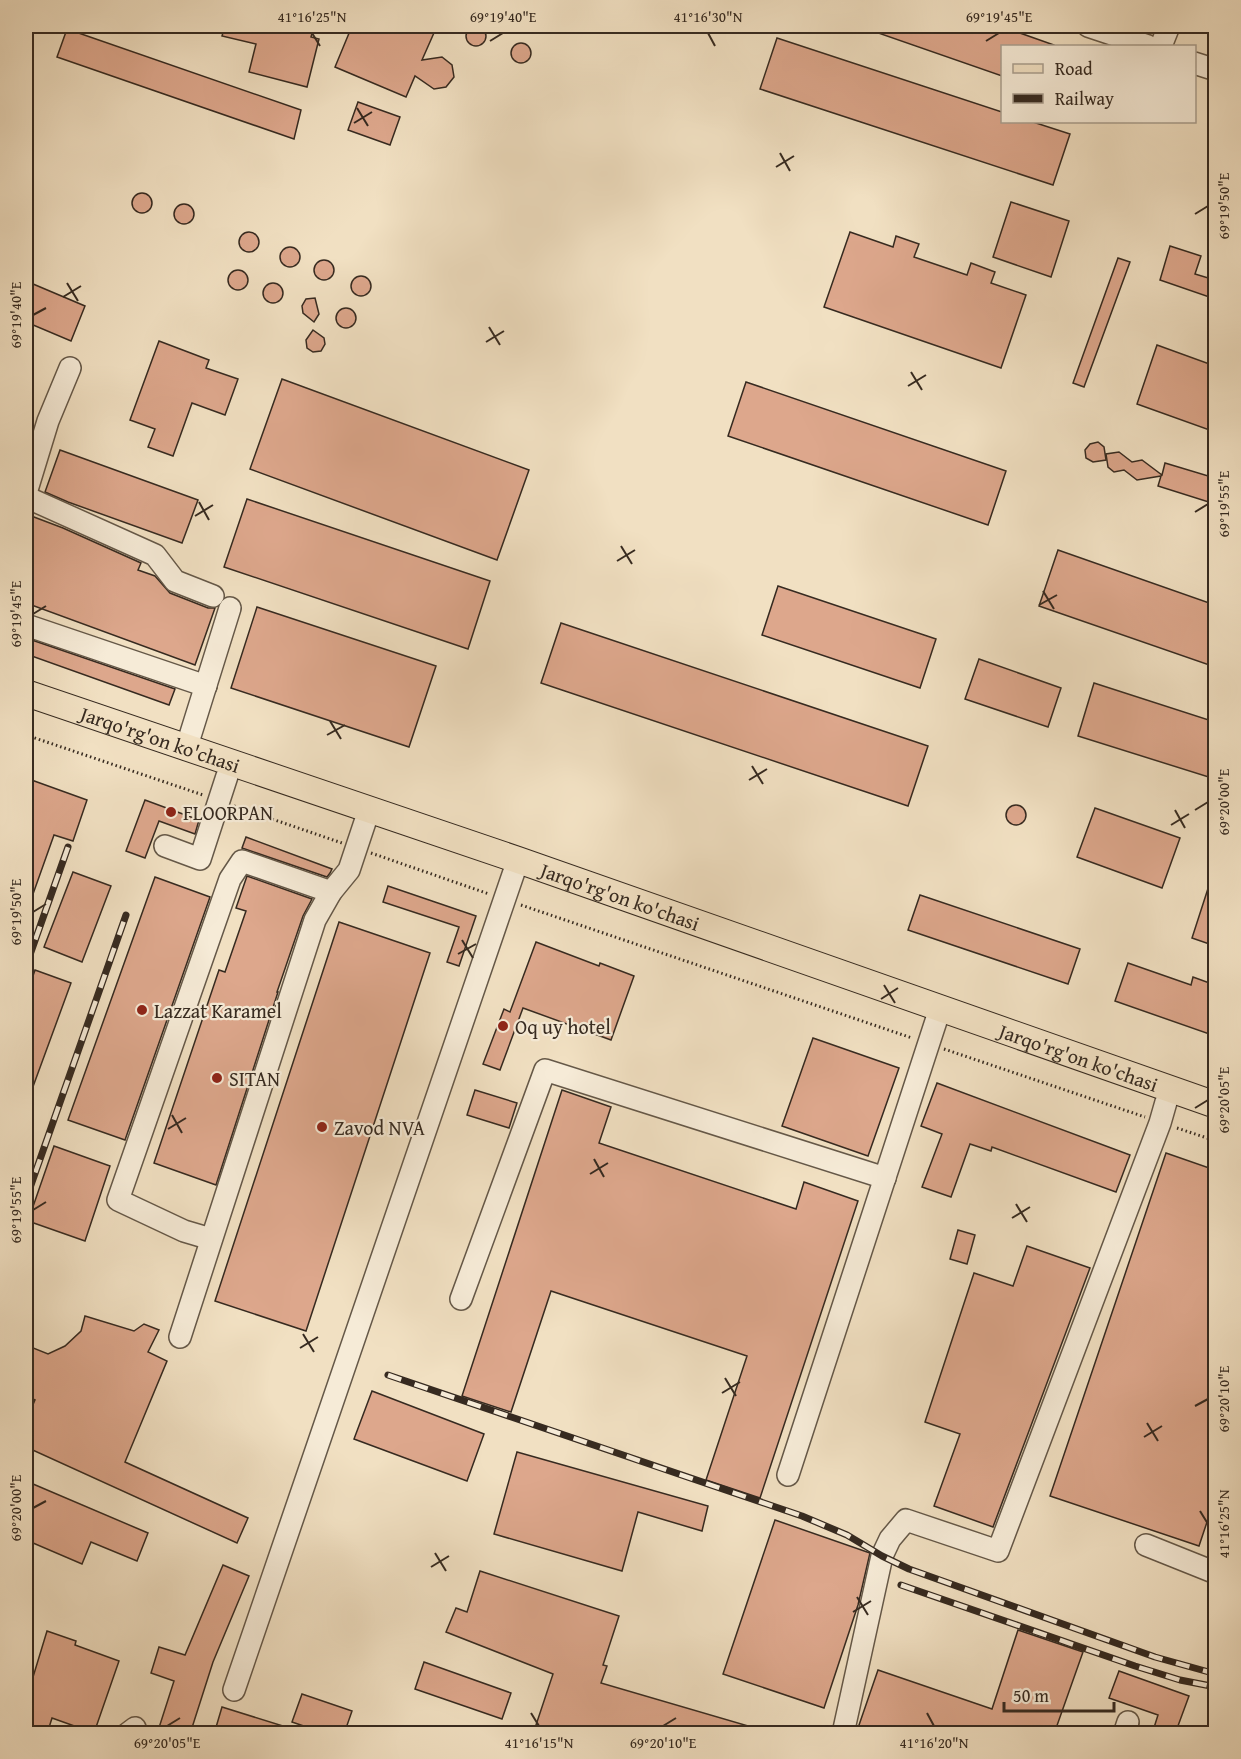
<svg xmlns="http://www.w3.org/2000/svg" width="1241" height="1759" font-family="'Gentium Book Plus',serif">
	<rect width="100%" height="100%" fill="#f1e0c2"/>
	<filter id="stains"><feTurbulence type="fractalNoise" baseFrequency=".00333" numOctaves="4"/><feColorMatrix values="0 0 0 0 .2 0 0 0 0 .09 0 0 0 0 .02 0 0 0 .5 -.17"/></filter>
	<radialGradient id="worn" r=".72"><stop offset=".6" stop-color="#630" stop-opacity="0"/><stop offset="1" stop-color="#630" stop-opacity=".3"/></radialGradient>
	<g fill="#dda78c" stroke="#362a20" stroke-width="1.5">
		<path d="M225 26H314L311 37 319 39 307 87 249 72 256 44 222 36Z"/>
		<path d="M352 26H437L422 60 442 57 452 65 454 77 446 87 434 89 415 76 406 97 335 67Z"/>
		<path d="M862 26H1000L1054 45V46H1002V76L861 27Z"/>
		<circle cx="476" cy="36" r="10"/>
		<path d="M67 29 301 110 294 139 57 57Z"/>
		<path d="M777 38 1002 112V122H1033L1070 134 1053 185 760 89Z"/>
		<circle cx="521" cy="53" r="10"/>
		<path d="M358 102 400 117 390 145 348 130Z"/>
		<circle cx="142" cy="203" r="10"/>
		<path d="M1011 202 1069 221 1051 277 993 257Z"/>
		<circle cx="184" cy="214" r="10"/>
		<path d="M850 232 893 247 896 236 919 244 914 257 967 275 971 263 995 272 991 283 1026 295 1001 368 824 307Z"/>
		<circle cx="249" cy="242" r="10"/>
		<path d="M1170 246 1201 256 1195 274 1215 280V299L1160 280Z"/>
		<circle cx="290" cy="257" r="10"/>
		<path d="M1118 258 1130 262 1084 387 1073 383Z"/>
		<circle cx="324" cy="270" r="10"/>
		<circle cx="238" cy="280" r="10"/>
		<circle cx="361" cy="286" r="10"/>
		<path d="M26 281 85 306 71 341 26 322Z"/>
		<circle cx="273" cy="293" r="10"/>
		<path d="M315 298 319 314 314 322 303 313 302 306 306 299Z"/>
		<circle cx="346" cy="318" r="10"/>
		<path d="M313 330 324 338 325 344 321 351 313 352 307 348 306 340Z"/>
		<path d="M159 341 209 360 206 368 238 379 225 415 192 403 173 456 148 447 155 429 130 420Z"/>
		<path d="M1157 345 1215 366V432L1137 404Z"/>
		<path d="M282 379 529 470 497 560 250 469Z"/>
		<path d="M746 382 1006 471 988 525 728 436Z"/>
		<path d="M1098 442 1104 447 1106 460 1093 462 1086 458 1085 450 1090 444Z"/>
		<path d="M60 450 198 500 182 543 68 502 45 492Z"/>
		<path d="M1119 452 1132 462 1142 460 1162 475 1165 463 1215 478V504L1158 486 1161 476 1137 480 1124 470 1114 472 1108 467 1106 454Z"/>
		<path d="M247 499 490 581 468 649 224 567Z"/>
		<path d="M26 514 63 528 141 563 138 570 155 576 170 593 208 608H215L195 665 26 603Z"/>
		<path d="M1058 550 1215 605V667L1039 606Z"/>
		<path d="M778 586 936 639 920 688 762 635Z"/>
		<path d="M257 607 436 666 409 747 231 688Z"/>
		<path d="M561 623 928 746 908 806 541 683Z"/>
		<path d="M26 638 175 689 169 705 26 654Z"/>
		<path d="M979 659 1061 688 1048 727 965 699Z"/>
		<path d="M1094 683 1215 722V779L1078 736Z"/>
		<path d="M26 778 87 800 73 841 54 835 27 911 26 910Z"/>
		<path d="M145 800 199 820 195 834 159 821 145 858 126 851Z"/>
		<circle cx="1016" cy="815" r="10"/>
		<path d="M1095 808 1180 838 1162 888 1077 857Z"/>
		<path d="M246 837 332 869 330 873 327 877 242 848Z"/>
		<path d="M73 872 111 886 82 962 44 947Z"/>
		<path d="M1213 873H1215V946L1192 938Z"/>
		<path d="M247 876 312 899 303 916 277 992H278L216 1185 154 1163 219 970 225 972 246 911 236 908Z"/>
		<path d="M155 877 210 897 125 1140 68 1120Z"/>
		<path d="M388 886 476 916 459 966 447 962 459 927 383 902Z"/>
		<path d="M920 895 1080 949 1068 984 908 930Z"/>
		<path d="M339 922 430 953 306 1331 215 1301Z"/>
		<path d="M536 942 599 966 600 963 634 976 611 1040 523 1008 500 1070 483 1064 504 1009 510 1012Z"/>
		<path d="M1128 963 1191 985 1193 977 1215 985V1036L1115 1001Z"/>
		<path d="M35 970 71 983 27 1103 26 996Z"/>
		<path d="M813 1038 899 1068 868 1156 782 1126Z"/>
		<path d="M937 1083 1130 1155 1116 1192 992 1147 991 1151 970 1144 951 1197 922 1187 942 1134 921 1126Z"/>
		<path d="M475 1090 517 1103 509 1128 467 1115Z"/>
		<path d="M562 1090 611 1107 599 1143 796 1209 804 1182 858 1201 760 1498 706 1480 747 1356 551 1291 511 1412 462 1396Z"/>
		<path d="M54 1146 110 1166 85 1241 28 1221Z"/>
		<path d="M1166 1153 1215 1170V1498L1199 1546 1050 1496Z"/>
		<path d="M958 1230 975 1235 967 1264 950 1259Z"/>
		<path d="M1027 1246 1090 1268 993 1527 934 1506 960 1434 925 1422 974 1273 1013 1286Z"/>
		<path d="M85 1316 134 1331 144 1324 159 1330 148 1352 167 1361 125 1462 248 1518 237 1543 26 1447V1421L35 1400 26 1396V1345L48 1354 65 1346 81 1331Z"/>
		<path d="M372 1391 484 1434 467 1481 354 1439Z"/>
		<path d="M517 1452 708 1506 702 1531 638 1512 622 1571 494 1534Z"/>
		<path d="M26 1481 148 1533 137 1561 91 1542 82 1564 26 1540Z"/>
		<path d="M775 1520 870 1553 858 1605 824 1708 723 1674Z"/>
		<path d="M223 1565 249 1576 213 1662 190 1734H157L174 1681 151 1673 159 1647 185 1655Z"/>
		<path d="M480 1571 619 1616 603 1665 607 1666 601 1683 762 1730V1734H533L553 1674 446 1632 456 1608 467 1612Z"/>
		<path d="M1018 1630 1083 1652 1054 1734H860L858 1728 878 1670 992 1709Z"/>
		<path d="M47 1631 76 1641 75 1645 119 1661 94 1733 52 1718 47 1734H26V1700Z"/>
		<path d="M424 1662 511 1693 502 1719 415 1689Z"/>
		<path d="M1119 1671 1189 1696 1175 1734H1152L1158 1715 1109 1698Z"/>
		<path d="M302 1694 352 1711 344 1734H327L292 1722Z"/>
		<path d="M222 1707 299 1731 298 1734H214Z"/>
	</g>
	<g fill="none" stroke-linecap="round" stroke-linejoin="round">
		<defs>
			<g id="minor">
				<path d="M1088 26 1148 46"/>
				<path d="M1161 46 1169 26"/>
				<path d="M1194 63 1216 70"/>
				<path d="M26 493 48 421 70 368"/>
				<path d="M26 497 155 555 175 581 213 596"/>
				<path d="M26 625 206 686"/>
				<path d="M186 749 230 608"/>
				<path d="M165 846 200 859 227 776"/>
				<path d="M211 1239 184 1231 118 1200 230 879 242 861 331 892"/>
				<path d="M461 1299 545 1070 885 1178"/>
				<path d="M180 1337 315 920 331 892 349 870 365 822"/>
				<path d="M788 1475 936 1021"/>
				<path d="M1146 1545 1216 1573"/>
				<path d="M234 1690 518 860"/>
				<path d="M127 1734 135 1728"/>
				<path d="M847 1734 844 1729 882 1556 890 1539 906 1520 998 1551 1160 1123 1166 1102"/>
				<path d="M1124 1734 1128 1722"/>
			</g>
			<g id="major">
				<path id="s1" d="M26 693 518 860 1216 1105"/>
			</g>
		</defs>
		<use href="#minor" stroke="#655848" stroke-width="24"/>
		<use href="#major" stroke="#362a20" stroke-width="28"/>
		<g stroke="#362a20" stroke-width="3" stroke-dasharray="1.5 3" stroke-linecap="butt">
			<path d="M26 735 203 795"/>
			<path d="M234 806 342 843"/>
			<path d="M371 853 489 894"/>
			<path d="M521 905 912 1038"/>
			<path d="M944 1049 1145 1117"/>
			<path d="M1177 1128 1216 1141"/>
		</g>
		<use href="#minor" stroke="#f6ebd7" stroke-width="21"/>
		<use href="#major" stroke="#f1e0c2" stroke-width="26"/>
		<defs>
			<g id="rail">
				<path d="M26 966 68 847"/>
				<path d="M26 1199 126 915"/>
				<path d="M388 1375 802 1516 847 1535 882 1556 909 1569 1155 1657 1216 1674"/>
				<path d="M901 1585 1135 1666 1180 1680 1216 1687"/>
			</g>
		</defs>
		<use href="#rail" stroke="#362a20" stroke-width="7"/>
		<use href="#rail" stroke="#f6ebd7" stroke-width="4.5" stroke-dasharray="14" stroke-linecap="butt"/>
	</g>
	<path fill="none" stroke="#362a20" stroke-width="2" d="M312 33 320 46M708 33 715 46M490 41 503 33M986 41 999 33M357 108 368 126M354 123 372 112M780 153 790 171M776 167 794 156M1195 214 1208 206M67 283 78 301M63 297 81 286M33 315 46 308M489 327 500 345M486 342 504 331M911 372 922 390M908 386 926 375M199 502 209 520M1195 512 1208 504M195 516 213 505M621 546 632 564M617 561 635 550M1043 591 1054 609M1039 605 1057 595M33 614 46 606M330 721 341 739M327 735 345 725M752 766 763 784M749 780 767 769M1175 810 1185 828M1195 810 1208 802M1171 825 1189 814M33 912 46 904M462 940 473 958M458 954 476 944M884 985 895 1003M881 999 898 988M1195 1108 1208 1100M172 1115 182 1133M168 1129 186 1118M594 1159 604 1177M590 1174 608 1163M1016 1204 1027 1222M33 1210 46 1202M1012 1218 1030 1207M303 1334 314 1352M300 1348 318 1337M725 1378 736 1396M722 1393 740 1382M1195 1406 1208 1399M1147 1423 1158 1441M1144 1437 1162 1426M33 1508 46 1501M1200 1511 1208 1524M435 1553 446 1571M431 1567 449 1556M857 1597 868 1615M853 1612 871 1601M531 1713 539 1726M927 1713 934 1726M167 1726 180 1718M663 1726 676 1718"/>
	<g fill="#8f2418" stroke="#f6ebd7" stroke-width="2">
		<circle cx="171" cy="812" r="6"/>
		<circle cx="142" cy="1010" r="6"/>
		<circle cx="503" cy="1026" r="6"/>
		<circle cx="217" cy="1078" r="6"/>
		<circle cx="322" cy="1127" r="6"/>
	</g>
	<g text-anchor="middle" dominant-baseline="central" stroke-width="4.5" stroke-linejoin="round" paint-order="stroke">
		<g font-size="20" fill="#362a20" stroke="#f6ebd7">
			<text stroke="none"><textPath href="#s1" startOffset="142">Jarqo'rg'on ko'chasi</textPath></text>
			<text stroke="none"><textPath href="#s1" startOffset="628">Jarqo'rg'on ko'chasi</textPath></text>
			<text stroke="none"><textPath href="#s1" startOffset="1114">Jarqo'rg'on ko'chasi</textPath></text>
		</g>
		<g font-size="20" fill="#362a20" stroke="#f6ebd7" text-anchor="start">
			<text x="183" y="812">FLOORPAN</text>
			<text x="154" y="1010">Lazzat Karamel</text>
			<text x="515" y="1026">Oq uy hotel</text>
			<text x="229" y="1078">SITAN</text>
			<text x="334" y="1127">Zavod NVA</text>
		</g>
	</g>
	<rect width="1241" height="1759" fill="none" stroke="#f1e0c2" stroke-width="66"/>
	<rect x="1001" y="45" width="195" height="78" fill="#f6ebd7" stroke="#a99e8e" stroke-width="1.5"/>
	<rect x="1013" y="64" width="30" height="9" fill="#f1e0c2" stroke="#a99e8e" stroke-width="1.5"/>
	<text x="1055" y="75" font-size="18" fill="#362a20">Road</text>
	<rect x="1013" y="94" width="30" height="9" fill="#362a20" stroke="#a99e8e" stroke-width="1.5"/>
	<text x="1055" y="105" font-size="18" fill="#362a20">Railway</text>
	<path d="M1004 1702v9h110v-9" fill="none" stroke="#362a20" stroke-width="3"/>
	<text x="1013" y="1702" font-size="18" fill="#362a20" stroke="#f6ebd7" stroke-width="4.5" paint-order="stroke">50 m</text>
	<rect x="33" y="33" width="1175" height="1693" fill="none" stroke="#362a20" stroke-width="2"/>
	<g font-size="15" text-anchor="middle" fill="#362a20">
		<text x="312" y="22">41°16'25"N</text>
		<text x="503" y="22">69°19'40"E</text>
		<text x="708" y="22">41°16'30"N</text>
		<text x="999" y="22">69°19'45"E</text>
		<text transform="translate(1224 206) rotate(-90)" y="5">69°19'50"E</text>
		<text transform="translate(16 315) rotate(-90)" y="5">69°19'40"E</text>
		<text transform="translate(1224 504) rotate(-90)" y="5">69°19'55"E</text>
		<text transform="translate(16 614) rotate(-90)" y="5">69°19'45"E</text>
		<text transform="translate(1224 802) rotate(-90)" y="5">69°20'00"E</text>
		<text transform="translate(16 912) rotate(-90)" y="5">69°19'50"E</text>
		<text transform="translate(1224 1100) rotate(-90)" y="5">69°20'05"E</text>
		<text transform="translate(16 1210) rotate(-90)" y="5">69°19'55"E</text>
		<text transform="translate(1224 1399) rotate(-90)" y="5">69°20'10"E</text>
		<text transform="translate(16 1508) rotate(-90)" y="5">69°20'00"E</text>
		<text transform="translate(1224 1524) rotate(-90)" y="5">41°16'25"N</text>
		<text x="167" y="1748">69°20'05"E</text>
		<text x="539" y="1748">41°16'15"N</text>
		<text x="663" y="1748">69°20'10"E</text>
		<text x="934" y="1748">41°16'20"N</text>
	</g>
	<rect width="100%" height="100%" filter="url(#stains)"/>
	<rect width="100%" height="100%" fill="url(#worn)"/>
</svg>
